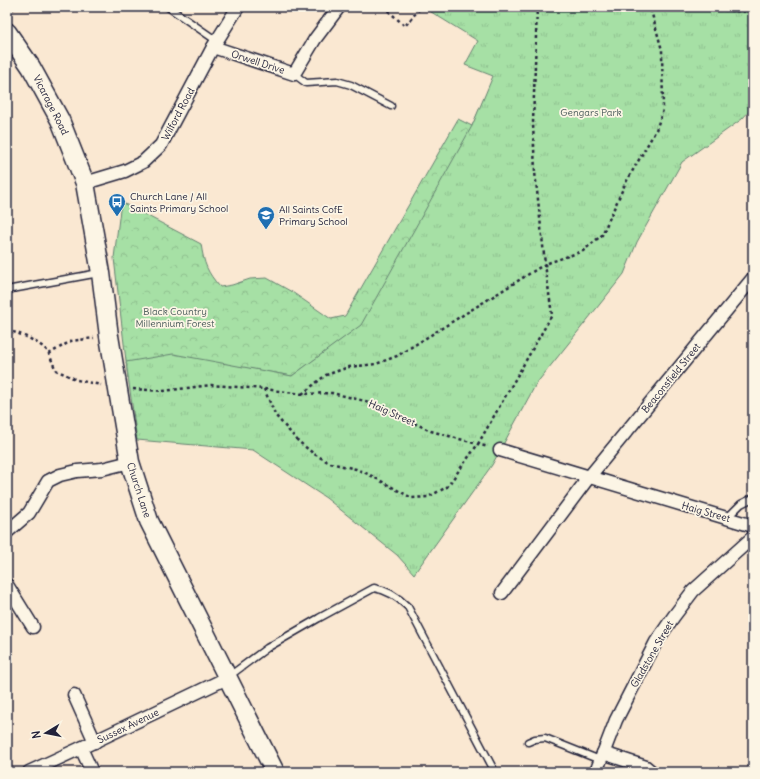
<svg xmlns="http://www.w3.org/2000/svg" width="760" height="779" font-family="Delius,sans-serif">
	<defs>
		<pattern id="forest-crowns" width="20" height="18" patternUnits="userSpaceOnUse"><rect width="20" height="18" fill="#a6e0a5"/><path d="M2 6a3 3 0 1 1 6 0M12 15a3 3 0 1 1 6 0" fill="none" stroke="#8fc08f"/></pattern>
		<pattern id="park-tufts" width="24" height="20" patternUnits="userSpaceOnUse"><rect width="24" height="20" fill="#a6e0a5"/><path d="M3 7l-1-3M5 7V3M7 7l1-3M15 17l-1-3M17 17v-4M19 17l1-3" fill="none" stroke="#8fc08f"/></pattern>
	</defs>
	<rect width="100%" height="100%" fill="#fae8d2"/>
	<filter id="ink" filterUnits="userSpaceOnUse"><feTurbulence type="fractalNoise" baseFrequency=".025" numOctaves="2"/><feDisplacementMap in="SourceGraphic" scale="8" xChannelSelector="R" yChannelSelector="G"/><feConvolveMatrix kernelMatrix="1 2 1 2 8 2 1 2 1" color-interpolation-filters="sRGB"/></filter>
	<g filter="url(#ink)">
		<path fill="url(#forest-crowns)" stroke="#648170" d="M494 76 509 218 292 376 229 365 128 378 114 258 121 202 201 244C204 264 207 272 220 287L232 285 250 279 267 278 292 292 331 319 345 316 458 119 472 126Z"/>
		<path fill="url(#park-tufts)" stroke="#648170" d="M423 7H753V107L742 119 682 162 637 242 624 274 536 384 492 465 414 574 397 555 326 498 253 450 137 440 126 362 173 354 292 376 361 325 472 126 493 76 465 65 478 41Z"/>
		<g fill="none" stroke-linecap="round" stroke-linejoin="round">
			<defs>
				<g id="lane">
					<path d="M168 7 217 41"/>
					<path d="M294 74 306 83 337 81 351 85 391 106"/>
					<path d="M7 291 12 289 99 273"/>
					<path d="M727 518 741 504 753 498"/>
					<path d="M228 677 267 648 319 618 374 588C388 590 398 597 408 607L495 772"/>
					<path d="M528 742 535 739 545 738 600 760"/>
				</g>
				<g id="street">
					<path d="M213 47 294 74 315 39 339 7"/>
					<path d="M85 183 125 171 143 162 161 145 213 47 238 7"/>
					<path d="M500 450 753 526"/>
					<path d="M7 532 29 513 48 481 60 475 77 471 102 469 130 462"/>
					<path d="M7 585 33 627"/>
					<path d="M502 593 589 477 753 278"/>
					<path d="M74 695 95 742"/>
					<path d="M81 748 92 772"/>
					<path d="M603 753 646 767 652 772"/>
					<path d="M29 772 81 748 227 678"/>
					<path d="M596 772 616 720 656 642 674 616 693 591 753 537"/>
				</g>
				<path id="secondary" d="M7 32 31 67 60 120 85 183 101 273 109 336 130 462 149 521 275 772"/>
			</defs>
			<use href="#lane" stroke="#22223b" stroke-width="9"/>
			<use href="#street" stroke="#22223b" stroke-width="15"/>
			<use href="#secondary" stroke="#22223b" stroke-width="21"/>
			<g stroke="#22223b" stroke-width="2.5" stroke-dasharray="3 3" stroke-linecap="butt">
				<path d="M384 7 405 26 421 7"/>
				<path d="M676 7 753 12"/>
				<path d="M7 10H12L15 7"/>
				<path d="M7 331C17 331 43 344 48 352 51 358 53 364 56 370L77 380 101 385"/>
				<path d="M49 354 71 341 94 338"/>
				<path d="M133 389 163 391 211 385 264 389 302 394 332 393 369 402 431 431 488 447"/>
				<path d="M264 389 276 416 298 441 314 454 330 463 356 469 368 474 412 498 428 497 447 487 478 444 552 315 545 264 535 172 533 123 537 7"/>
				<path d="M302 394 326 375 349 367 376 364 397 356 545 264 583 251 602 235 625 184 656 130 663 110 662 50 650 7"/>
			</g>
			<use href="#lane" stroke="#fcf5e5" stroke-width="6"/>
			<use href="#street" stroke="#fcf5e5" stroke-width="12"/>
			<use href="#secondary" stroke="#fcf5e5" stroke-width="18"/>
		</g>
	</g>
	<defs>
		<symbol id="bus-pin" viewBox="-11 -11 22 30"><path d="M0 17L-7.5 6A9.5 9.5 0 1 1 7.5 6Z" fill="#1f6fb2" stroke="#fcf5e5"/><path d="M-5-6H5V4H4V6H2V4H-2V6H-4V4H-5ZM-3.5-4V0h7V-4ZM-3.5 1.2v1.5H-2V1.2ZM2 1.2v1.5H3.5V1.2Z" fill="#fff"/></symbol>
		<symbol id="school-pin" viewBox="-11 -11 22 30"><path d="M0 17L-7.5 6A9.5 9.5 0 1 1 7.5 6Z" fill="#1f6fb2" stroke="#fcf5e5"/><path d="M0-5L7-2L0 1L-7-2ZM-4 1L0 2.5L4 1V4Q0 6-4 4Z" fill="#fff"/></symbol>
	</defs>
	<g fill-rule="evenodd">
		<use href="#bus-pin" x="107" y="192" width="20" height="27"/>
		<use href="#school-pin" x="256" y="205" width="20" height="27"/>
	</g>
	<g text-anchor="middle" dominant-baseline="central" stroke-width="3.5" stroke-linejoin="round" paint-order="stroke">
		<g font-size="10" fill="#22223b" stroke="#fcf5e5">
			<text transform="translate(258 62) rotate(18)">Orwell Drive</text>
			<text transform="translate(51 105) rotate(63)">Vicarage Road</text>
			<text transform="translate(178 114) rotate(-62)">Wilford Road</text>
			<text transform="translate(671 378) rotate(-51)">Beaconsfield Street</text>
			<text transform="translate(392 413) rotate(24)">Haig Street</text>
			<text transform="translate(139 490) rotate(72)">Church Lane</text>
			<text transform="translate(706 512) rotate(16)">Haig Street</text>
			<text transform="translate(652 654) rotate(-60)">Gladstone Street</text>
			<text transform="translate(128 726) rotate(-26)">Sussex Avenue</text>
		</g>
		<g font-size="10" fill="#4a5b5b" stroke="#fcf5e5">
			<text x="591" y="112">Gengars Park</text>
			<text x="175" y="311">Black Country<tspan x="175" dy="12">Millennium Forest</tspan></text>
		</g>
		<g font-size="10" fill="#22223b" stroke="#fcf5e5" text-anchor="start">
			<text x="130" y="196">Church Lane / All<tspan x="130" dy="12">Saints Primary School</tspan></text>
			<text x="279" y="209">All Saints CofE<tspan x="279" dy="12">Primary School</tspan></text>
		</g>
	</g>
	<rect width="760" height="779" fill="none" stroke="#fcf5e5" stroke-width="24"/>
	<rect x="12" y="12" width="736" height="755" fill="none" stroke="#22223b" stroke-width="1.5" filter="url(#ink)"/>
	<g transform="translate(46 733) rotate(260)" stroke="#fcf5e5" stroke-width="3" paint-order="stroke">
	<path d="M0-3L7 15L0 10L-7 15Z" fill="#22223b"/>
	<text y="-6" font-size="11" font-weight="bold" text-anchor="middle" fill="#22223b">N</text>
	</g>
</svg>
